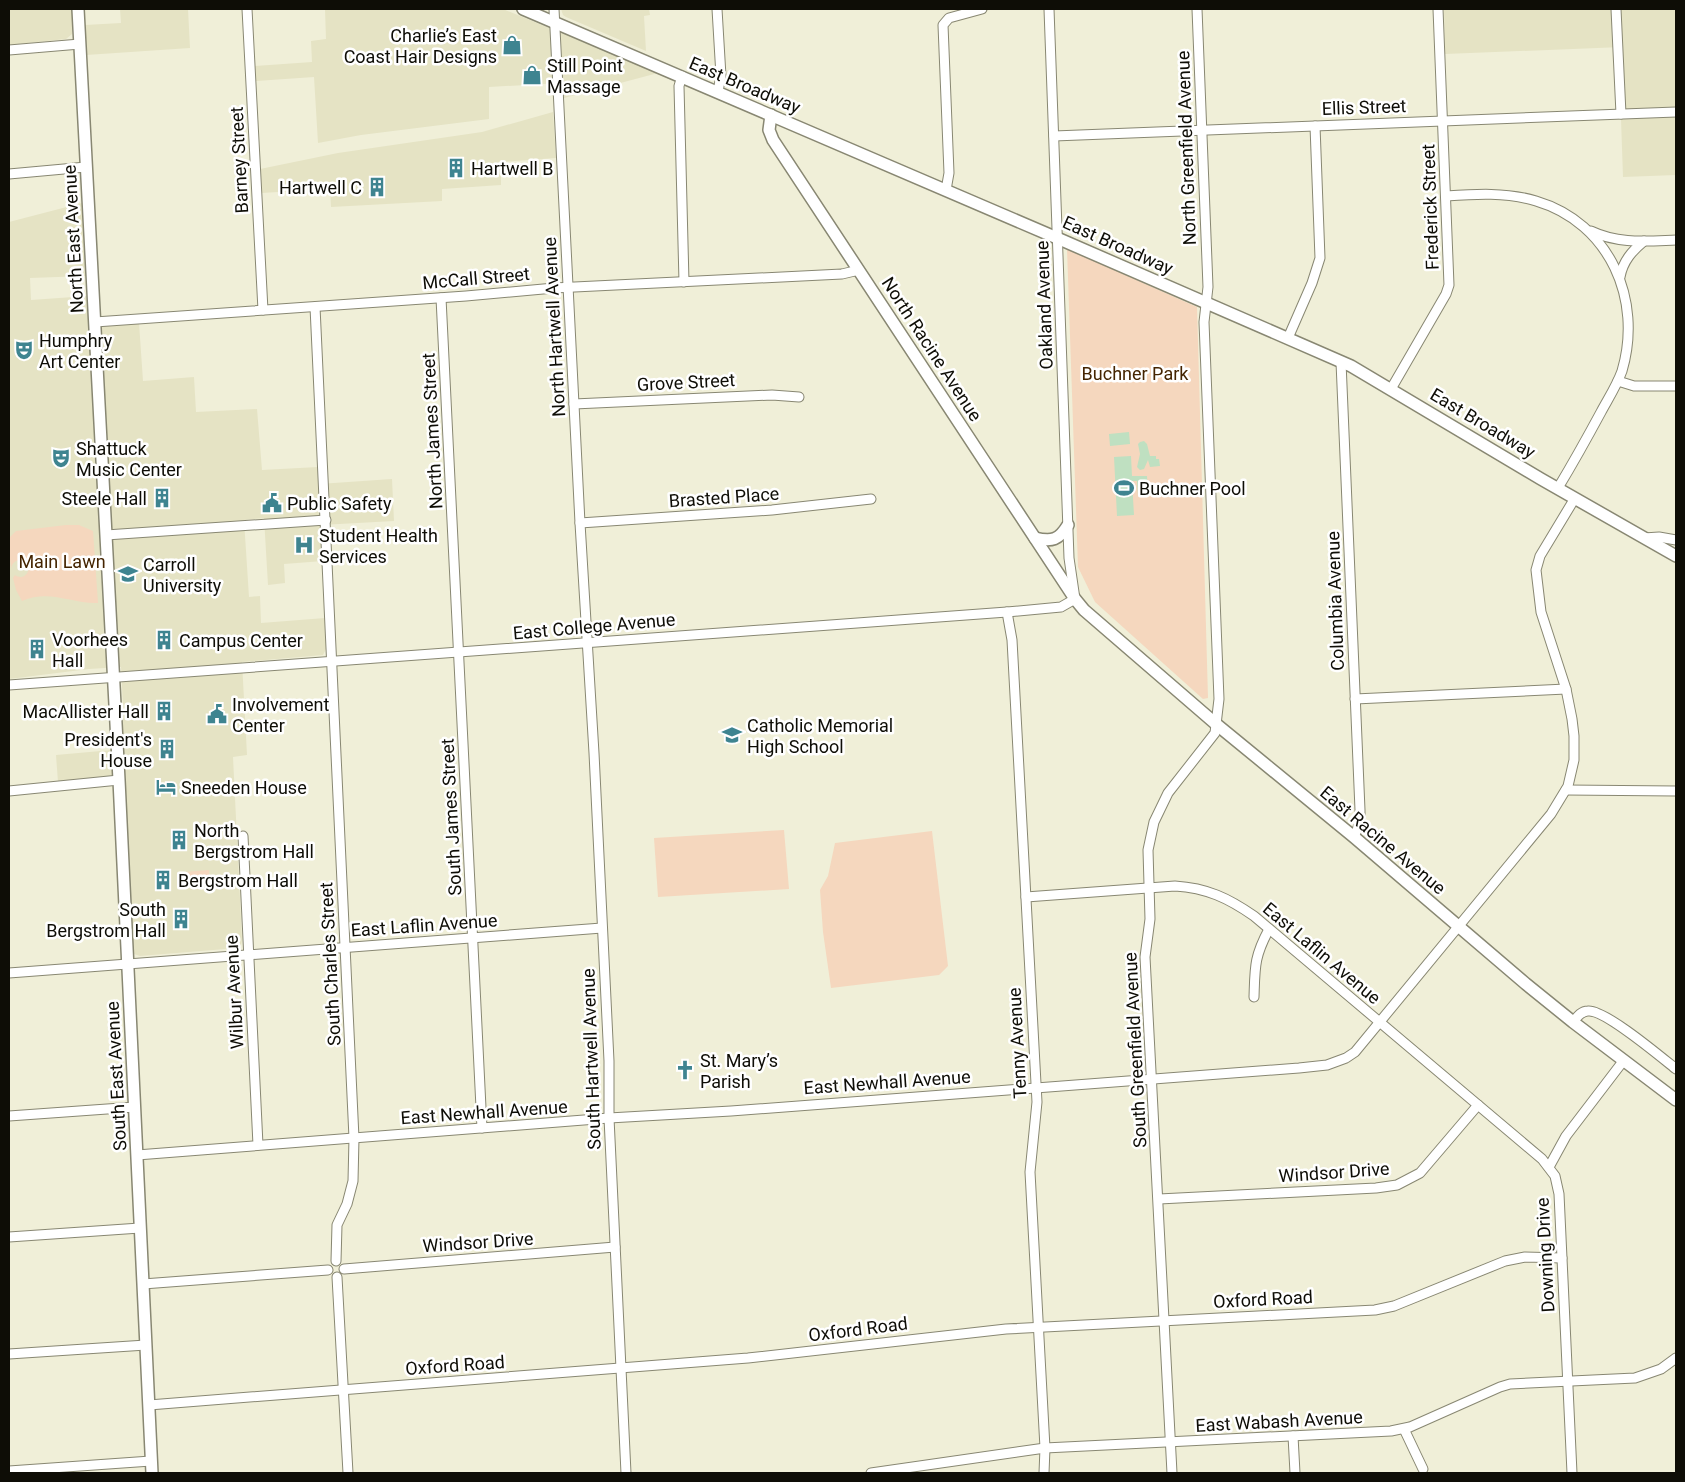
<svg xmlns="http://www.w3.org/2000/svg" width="1685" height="1482" font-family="Roboto,sans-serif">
	<rect width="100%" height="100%" fill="#f0efd8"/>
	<g fill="#e5e3c4">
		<path d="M9 9H72V34L66 39 9 45Z"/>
		<path d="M120 9H188L190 48 86 55 85 25 121 23Z"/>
		<path d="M325 9H503L658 73 564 98 563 83 489 87V119L361 135 318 143 314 77 256 81 255 66 312 62 311 41 326 39Z"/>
		<path d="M561 9H649L650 15 644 16 646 51 566 17 563 15Z"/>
		<path d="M1444 9H1676V175L1623 177 1621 119 1626 118 1622 47 1445 54Z"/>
		<path d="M553 112 556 158 501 162V185L442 189V201L331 207 330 189 261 193 260 169 338 153 482 132Z"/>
		<path d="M82 203 86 276 30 278 31 300 87 296 89 326 139 323 143 381 194 377 196 412 257 409 262 470 318 467 319 484 392 479 394 521 321 525 323 561 284 564 285 583 268 585 264 518 244 520 249 597 260 596 261 623 325 618 326 649 323 655 242 662 247 755 233 757 242 940 241 945 238 948 140 956 134 954 133 951 124 777 58 782 56 755 123 749V707L121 667 89 669 9 679V222Z"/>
	</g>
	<g fill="#f5d7be">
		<path d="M1067 249 1197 307 1208 698 1203 699 1095 602 1078 567Z"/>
		<path d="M66 525H79L93 531 98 603C71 604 50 589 22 601L16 590 13 578 15 575C22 580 29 575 29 566L24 561C18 559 13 561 11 568L9 550 10 537 16 531Z"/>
		<path d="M784 830 789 889 658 897 654 838Z"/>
		<path d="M932 831 948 966 939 975 831 988 823 932 820 890 828 876 835 843Z"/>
		<path d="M209 870 210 883 186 885 185 872Z"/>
	</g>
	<g fill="#bfe0c1">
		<path d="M1129 432 1130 444 1110 446 1109 434Z"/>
		<path d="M1144 441 1147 444 1150 456H1156V459H1159L1160 466 1150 467 1148 460 1144 469 1140 470 1137 467 1140 454 1138 444 1140 442Z"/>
		<path d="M1131 456 1132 476H1147L1148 496H1138L1137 481H1132L1134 515 1117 516 1114 457Z"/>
	</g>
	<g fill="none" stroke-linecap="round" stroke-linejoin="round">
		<defs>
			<g id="minor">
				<path d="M247 9 263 310"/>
				<path d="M554 9 580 523 594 753 609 1061V1118L626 1473"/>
				<path d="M717 9 721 76 718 91"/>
				<path d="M1616 9 1621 114"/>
				<path d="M9 50 80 44"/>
				<path d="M682 76 679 86 684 282"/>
				<path d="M1054 136 1676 112"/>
				<path d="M9 174 86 167"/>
				<path d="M946 190 949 173 943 25 949 18 982 9"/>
				<path d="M1446 196C1476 194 1506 192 1536 201 1610 223 1643 300 1622 371 1617 385 1608 399 1601 412 1587 438 1573 463 1558 488"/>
				<path d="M1591 231C1618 244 1646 241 1676 240"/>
				<path d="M1620 277C1623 261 1632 251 1644 241"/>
				<path d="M441 298 482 1128"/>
				<path d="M315 307 354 1138 353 1181 347 1204 337 1225 336 1261"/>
				<path d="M95 322 466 296 554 288 842 274 859 270"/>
				<path d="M1288 338 1312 283 1320 258 1315 126"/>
				<path d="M1341 362 1360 810V823L1354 837"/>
				<path d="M1618 381 1634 386H1676"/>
				<path d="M1391 389 1446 294 1449 285 1438 9"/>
				<path d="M574 404 772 395 799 397"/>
				<path d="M580 523 772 510 871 499"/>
				<path d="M106 535 326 520"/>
				<path d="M1644 538 1659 537 1676 540"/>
				<path d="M1007 612 1012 640 1037 1102 1030 1172 1045 1448 1044 1473"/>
				<path d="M9 685 1007 612 1061 607 1075 599 1069 558 1049 9"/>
				<path d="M1355 699 1566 689"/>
				<path d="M1566 790 1676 791"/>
				<path d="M9 791 119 780"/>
				<path d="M243 836 258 1145"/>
				<path d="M1026 897 1175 886C1207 888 1228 898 1254 916L1542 1159 1555 1176 1559 1194 1572 1473"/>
				<path d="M9 973 602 928"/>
				<path d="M1254 997C1255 967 1254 957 1269 929"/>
				<path d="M1573 1022C1577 1017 1581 1011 1588 1011 1604 1009 1661 1057 1676 1069"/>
				<path d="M9 1116 135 1107"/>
				<path d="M137 1155 609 1118 731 1111 1299 1068 1327 1065 1346 1058 1355 1052 1551 814 1568 786 1574 760V736L1572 719 1566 689 1541 612 1536 570 1540 556 1575 498"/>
				<path d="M1549 1167 1566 1136 1624 1060"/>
				<path d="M1159 1199 1376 1188 1397 1185 1420 1173 1478 1105"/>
				<path d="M9 1237 140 1228"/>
				<path d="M344 1269 615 1247"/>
				<path d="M337 1277 348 1473"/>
				<path d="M143 1284 328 1270"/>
				<path d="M9 1354 146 1345"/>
				<path d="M149 1405 748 1358 1006 1329 1375 1310 1394 1306 1505 1261 1525 1257 1562 1258"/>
				<path d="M1404 1429 1423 1469"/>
				<path d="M1293 1436 1295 1473"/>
				<path d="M9 1471 151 1461"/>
				<path d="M871 1473 1045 1448 1391 1431 1410 1427 1500 1387 1510 1384 1635 1378 1661 1369 1676 1358"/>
				<path d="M1172 1473 1145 957 1150 919 1148 850 1154 822 1168 793 1215 733 1219 699 1204 322 1208 287 1197 9"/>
			</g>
			<g id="major">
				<path d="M78 9 119 780 152 1473"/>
				<path d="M523 9 1057 238 1351 366 1541 479 1676 556"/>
				<path d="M771 115 769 130 773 140 1075 599 1084 610 1216 724 1354 837 1526 984 1573 1022 1676 1100"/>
				<path d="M1035 538C1052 542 1059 540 1068 525"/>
			</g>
		</defs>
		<use href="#minor" stroke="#888772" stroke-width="11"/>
		<use href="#major" stroke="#888772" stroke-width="14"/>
		<use href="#minor" stroke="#fff" stroke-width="9"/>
		<use href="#major" stroke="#fff" stroke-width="11"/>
	</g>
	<defs>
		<symbol id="shop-bare" viewBox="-9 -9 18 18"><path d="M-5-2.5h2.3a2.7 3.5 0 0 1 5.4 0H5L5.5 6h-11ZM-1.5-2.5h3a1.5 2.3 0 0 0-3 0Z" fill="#3e8490" stroke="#fff" stroke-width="2.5" paint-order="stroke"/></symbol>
		<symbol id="building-bare" viewBox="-9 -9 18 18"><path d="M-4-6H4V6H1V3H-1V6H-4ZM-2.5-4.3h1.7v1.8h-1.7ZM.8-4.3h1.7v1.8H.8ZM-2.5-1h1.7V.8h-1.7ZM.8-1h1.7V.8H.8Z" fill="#3e8490" stroke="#fff" stroke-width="2.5" paint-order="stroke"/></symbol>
		<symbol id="theatre-bare" viewBox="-9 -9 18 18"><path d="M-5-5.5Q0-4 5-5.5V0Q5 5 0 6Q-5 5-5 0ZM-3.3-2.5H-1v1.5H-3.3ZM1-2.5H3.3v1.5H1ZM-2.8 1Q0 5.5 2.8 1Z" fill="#3e8490" stroke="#fff" stroke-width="2.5" paint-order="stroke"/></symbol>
		<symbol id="stadium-bare" viewBox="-9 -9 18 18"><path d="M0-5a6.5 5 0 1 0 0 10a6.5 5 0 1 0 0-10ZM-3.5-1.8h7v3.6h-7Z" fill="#3e8490" stroke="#fff" stroke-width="2.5" paint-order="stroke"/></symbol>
		<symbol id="civic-bare" viewBox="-9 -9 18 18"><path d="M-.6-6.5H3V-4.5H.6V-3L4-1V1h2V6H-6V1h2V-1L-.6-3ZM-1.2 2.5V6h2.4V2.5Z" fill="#3e8490" stroke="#fff" stroke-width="2.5" paint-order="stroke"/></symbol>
		<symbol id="hospital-bare" viewBox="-9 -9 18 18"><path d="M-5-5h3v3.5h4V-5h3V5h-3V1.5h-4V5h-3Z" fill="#3e8490" stroke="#fff" stroke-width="2.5" paint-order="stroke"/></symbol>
		<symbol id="university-bare" viewBox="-9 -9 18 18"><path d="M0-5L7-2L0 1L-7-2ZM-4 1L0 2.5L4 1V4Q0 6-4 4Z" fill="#3e8490" stroke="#fff" stroke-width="2.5" paint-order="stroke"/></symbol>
		<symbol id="school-bare" viewBox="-9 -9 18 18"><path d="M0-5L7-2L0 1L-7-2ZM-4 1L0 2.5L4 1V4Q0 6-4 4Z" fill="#3e8490" stroke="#fff" stroke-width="2.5" paint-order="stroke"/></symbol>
		<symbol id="hotel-bare" viewBox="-9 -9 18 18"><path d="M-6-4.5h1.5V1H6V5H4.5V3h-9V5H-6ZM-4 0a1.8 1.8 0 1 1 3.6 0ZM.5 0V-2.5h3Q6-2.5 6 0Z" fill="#3e8490" stroke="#fff" stroke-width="2.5" paint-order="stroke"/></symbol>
		<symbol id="church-bare" viewBox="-9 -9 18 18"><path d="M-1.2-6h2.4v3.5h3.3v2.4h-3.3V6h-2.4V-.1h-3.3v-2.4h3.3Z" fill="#3e8490" stroke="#fff" stroke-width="2.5" paint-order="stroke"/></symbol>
	</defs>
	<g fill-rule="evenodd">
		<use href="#shop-bare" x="498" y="31" width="28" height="28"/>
		<use href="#shop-bare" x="518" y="61" width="28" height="28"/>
		<use href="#building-bare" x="442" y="154" width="28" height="28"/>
		<use href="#building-bare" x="363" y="173" width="28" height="28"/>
		<use href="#theatre-bare" x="10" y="336" width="28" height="28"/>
		<use href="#theatre-bare" x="47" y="444" width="28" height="28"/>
		<use href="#stadium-bare" x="1110" y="474" width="28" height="28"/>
		<use href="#building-bare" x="148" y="484" width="28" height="28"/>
		<use href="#civic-bare" x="258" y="489" width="28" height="28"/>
		<use href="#hospital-bare" x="290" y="531" width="28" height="28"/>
		<use href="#university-bare" x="114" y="560" width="28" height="28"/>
		<use href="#building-bare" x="150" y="626" width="28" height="28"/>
		<use href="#building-bare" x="23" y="635" width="28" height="28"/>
		<use href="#building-bare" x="150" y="697" width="28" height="28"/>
		<use href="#civic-bare" x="203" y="700" width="28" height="28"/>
		<use href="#school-bare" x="718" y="721" width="28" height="28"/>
		<use href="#building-bare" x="153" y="735" width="28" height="28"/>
		<use href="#hotel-bare" x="152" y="773" width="28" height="28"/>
		<use href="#building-bare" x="165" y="826" width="28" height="28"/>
		<use href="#building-bare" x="149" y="866" width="28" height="28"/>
		<use href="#building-bare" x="167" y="905" width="28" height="28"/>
		<use href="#church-bare" x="671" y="1056" width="28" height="28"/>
	</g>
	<g text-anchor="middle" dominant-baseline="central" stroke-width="5" stroke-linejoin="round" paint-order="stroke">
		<g font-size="18" fill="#0e0d06" stroke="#fff" text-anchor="start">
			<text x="497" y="35" text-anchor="end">Charlie’s East<tspan x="497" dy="21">Coast Hair Designs</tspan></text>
			<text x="547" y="65">Still Point<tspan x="547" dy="21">Massage</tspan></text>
			<text x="471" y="168">Hartwell B</text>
			<text x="362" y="187" text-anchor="end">Hartwell C</text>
			<text x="39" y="340">Humphry<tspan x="39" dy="21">Art Center</tspan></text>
			<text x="76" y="448">Shattuck<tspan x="76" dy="21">Music Center</tspan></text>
			<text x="1139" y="488">Buchner Pool</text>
			<text x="147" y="498" text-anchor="end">Steele Hall</text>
			<text x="287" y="503">Public Safety</text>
			<text x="319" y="535">Student Health<tspan x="319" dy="21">Services</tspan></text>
			<text x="143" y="564">Carroll<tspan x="143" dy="21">University</tspan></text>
			<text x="52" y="639">Voorhees<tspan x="52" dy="21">Hall</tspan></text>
			<text x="179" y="640">Campus Center</text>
			<text x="232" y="704">Involvement<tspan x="232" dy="21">Center</tspan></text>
			<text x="149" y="711" text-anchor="end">MacAllister Hall</text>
			<text x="747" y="725">Catholic Memorial<tspan x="747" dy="21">High School</tspan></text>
			<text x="152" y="739" text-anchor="end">President's<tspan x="152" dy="21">House</tspan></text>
			<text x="181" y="787">Sneeden House</text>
			<text x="194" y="830">North<tspan x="194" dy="21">Bergstrom Hall</tspan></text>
			<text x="178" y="880">Bergstrom Hall</text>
			<text x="166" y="909" text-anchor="end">South<tspan x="166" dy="21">Bergstrom Hall</tspan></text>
			<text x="700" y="1060">St. Mary’s<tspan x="700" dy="21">Parish</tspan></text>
		</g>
		<g font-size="18" fill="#0e0d06" stroke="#fff">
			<text transform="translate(745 85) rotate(23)">East Broadway</text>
			<text transform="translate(1364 107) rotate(-2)">Ellis Street</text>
			<text transform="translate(1186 148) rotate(-92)">North Greenfield Avenue</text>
			<text transform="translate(239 160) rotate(-93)">Barney Street</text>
			<text transform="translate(1430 207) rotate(-92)">Frederick Street</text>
			<text transform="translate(73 239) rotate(-93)">North East Avenue</text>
			<text transform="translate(1118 245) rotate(24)">East Broadway</text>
			<text transform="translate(476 278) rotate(-5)">McCall Street</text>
			<text transform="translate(1044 305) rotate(-92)">Oakland Avenue</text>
			<text transform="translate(554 327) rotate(-93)">North Hartwell Avenue</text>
			<text transform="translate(932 349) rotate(57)">North Racine Avenue</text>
			<text transform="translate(686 382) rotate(-3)">Grove Street</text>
			<text transform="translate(1483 423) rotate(31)">East Broadway</text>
			<text transform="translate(432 431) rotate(-93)">North James Street</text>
			<text transform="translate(724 497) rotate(-4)">Brasted Place</text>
			<text transform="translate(1335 601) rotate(-92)">Columbia Avenue</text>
			<text transform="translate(594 626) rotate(-5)">East College Avenue</text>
			<text transform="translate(451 817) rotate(-93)">South James Street</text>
			<text transform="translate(1383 840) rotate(40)">East Racine Avenue</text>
			<text transform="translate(424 925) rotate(-4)">East Laflin Avenue</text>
			<text transform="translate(1322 953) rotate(40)">East Laflin Avenue</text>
			<text transform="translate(330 964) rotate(-93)">South Charles Street</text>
			<text transform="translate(234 992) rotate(-93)">Wilbur Avenue</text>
			<text transform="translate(1017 1043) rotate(-93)">Tenny Avenue</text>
			<text transform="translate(1135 1050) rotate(-93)">South Greenfield Avenue</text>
			<text transform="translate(591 1059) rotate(-92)">South Hartwell Avenue</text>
			<text transform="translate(116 1076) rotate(-93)">South East Avenue</text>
			<text transform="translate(887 1082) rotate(-4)">East Newhall Avenue</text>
			<text transform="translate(484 1112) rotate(-4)">East Newhall Avenue</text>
			<text transform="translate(1334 1172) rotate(-4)">Windsor Drive</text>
			<text transform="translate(478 1242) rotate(-4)">Windsor Drive</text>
			<text transform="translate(1545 1255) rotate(-93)">Downing Drive</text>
			<text transform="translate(1263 1299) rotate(-3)">Oxford Road</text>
			<text transform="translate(858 1329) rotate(-7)">Oxford Road</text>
			<text transform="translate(455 1365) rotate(-4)">Oxford Road</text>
			<text transform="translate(1279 1421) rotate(-3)">East Wabash Avenue</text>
		</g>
		<g font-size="18" fill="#442401" stroke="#fff">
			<text x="1135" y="373">Buchner Park</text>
			<text x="62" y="561">Main Lawn</text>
		</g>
	</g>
	<rect width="1685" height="1482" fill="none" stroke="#0e0d06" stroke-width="20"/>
</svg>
